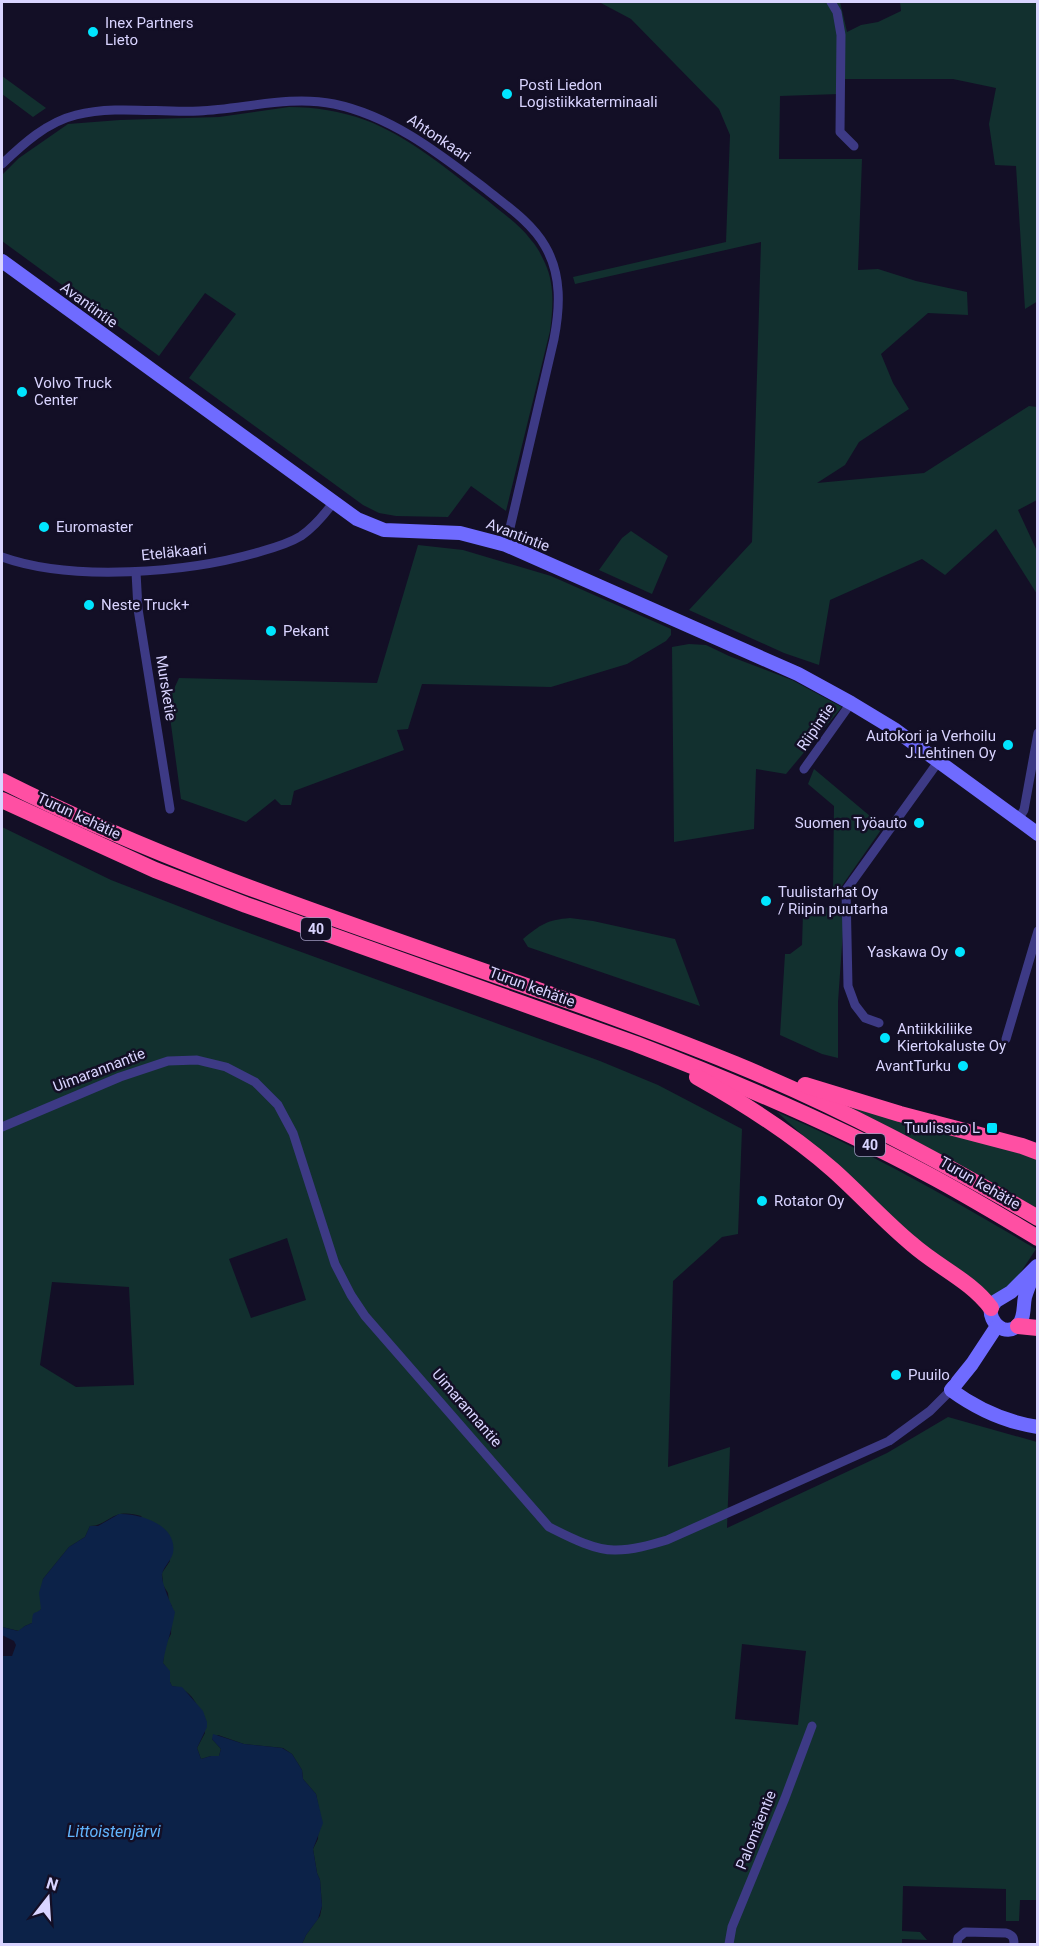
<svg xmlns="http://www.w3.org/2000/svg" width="1039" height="1946" font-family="Roboto,sans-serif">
	<rect width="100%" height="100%" fill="#130f26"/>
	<g fill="#12302f" fill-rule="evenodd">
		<path d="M599 2H840L847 32 861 25 878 22 901 11 900 2H1037L1038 301 1025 309 1016 166 995 165 989 124 996 88 953 79H840L839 94 780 96 779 159H862L858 270 878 269 916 281 967 292 968 315 928 313 881 354 893 383 909 409 859 442 845 465 817 483 924 473 1029 406 1037 407V500L1018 510 1037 551V594L996 529 945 575 922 559 830 600 819 665 784 653 689 610 752 542 761 242 575 284 573 277 726 242 730 135 719 109 631 19Z"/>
		<path d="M2 76 46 108 33 117 2 94Z"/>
		<path d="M289 107C316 107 340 111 365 120 407 135 452 173 487 200 502 213 519 224 531 240 537 246 541 255 545 263 555 285 553 308 550 331L506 511 471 486 448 517 396 516 379 513 363 505 189 378 236 314 205 293 159 356 2 241V175L19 158 68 124 120 120 219 117Z"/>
		<path d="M631 531 668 556 652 594 599 570 622 538Z"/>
		<path d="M418 545 463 550 551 576 671 629V635L666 641 627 664 551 687 422 684 408 729 397 730 404 750 294 791 291 805H281L275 799 246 822 181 799 168 702 179 678 377 683Z"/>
		<path d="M689 644 706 645 729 656 792 680 842 707 786 774 756 769 754 829 674 842 672 647Z"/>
		<path d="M814 769 883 827 839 890 833 892 834 806 808 784Z"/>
		<path d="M2 827 111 880 222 923 600 1061 658 1085 742 1129 738 1234 722 1237 673 1281 668 1467 730 1447 727 1528 887 1453 948 1417 1037 1442V1900H1020L1019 1921H1006V1889L903 1886 902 1931 920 1932 927 1940 902 1939V1944H302L306 1935 320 1916 322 1906 320 1880 317 1873 313 1849 318 1839 319 1809 316 1794 303 1779 302 1770 292 1754 283 1748 244 1744 218 1735 212 1739 221 1749 219 1756H211L201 1759 197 1748 205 1733C200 1711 196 1690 172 1686 167 1677 172 1674 163 1663L165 1645 171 1634 172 1606 169 1602 168 1593 163 1585 162 1573 170 1561 141 1516C133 1514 125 1512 117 1515 106 1519 102 1526 90 1526L85 1537 69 1547 43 1579 41 1609 32 1623 25 1626 19 1631 2 1627ZM287 1238 306 1300 251 1318 229 1259ZM52 1282 129 1287 134 1385 76 1387 40 1365ZM742 1644 806 1651 798 1725 735 1719Z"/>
		<path d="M845 903 838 1002V1058L822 1054 780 1035 785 954H790L802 945 803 913Z"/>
		<path d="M570 918 593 921 675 939 700 1006 528 947 523 939C541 924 547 920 570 918Z"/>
		<path d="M842 1103 1037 1158V1208L916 1141Z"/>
		<path d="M777 1112C868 1151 952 1199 1036 1249L1015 1281 990 1298 948 1267Z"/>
	</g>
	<path fill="#0c2248" d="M119 1514C140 1513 178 1525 173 1553 171 1561 164 1566 162 1574 161 1582 171 1605 175 1612 172 1630 166 1644 163 1663L170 1671V1682L172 1686 182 1687 203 1711 207 1722V1727L197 1748 201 1759 211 1756H219L221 1749 212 1739 213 1734 244 1744 282 1748 292 1754 302 1770 303 1779 316 1794 323 1823 313 1849 317 1873 320 1880 322 1906 318 1919 306 1935 302 1944H2V1656H12L16 1645 14 1641 2 1635V1627L18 1631 25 1626 32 1623C33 1608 34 1616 41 1609L39 1593 43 1579 69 1547 85 1537 90 1526H98Z"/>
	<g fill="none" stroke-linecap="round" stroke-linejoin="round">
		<g stroke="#3d3a85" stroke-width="9">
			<path d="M831 2 837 12 841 35 840 132 854 146"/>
			<path d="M2 164C23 144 47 122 76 115 115 105 159 113 199 111 244 109 289 95 334 104 392 116 441 155 487 190 507 206 532 223 545 246 562 275 560 308 554 339L506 545"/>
			<path d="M2 557C72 582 187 573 259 552 273 548 288 544 301 536 314 527 324 515 333 503"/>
			<path d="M136 572 138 609 170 809"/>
			<path d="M804 769 851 703"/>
			<path d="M1017 821 1024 810 1038 733"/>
			<path d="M879 1023 865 1018 855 1005 848 986 846 890 938 762"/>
			<path d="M1006 1039 1038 931"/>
			<path d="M2 1127 120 1077 168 1061 197 1060 226 1067 255 1082 278 1105 293 1133 335 1264 351 1295 365 1316 549 1527C567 1536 595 1551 616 1550 633 1550 650 1545 667 1540L889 1441 930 1411 951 1390"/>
			<path d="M729 1944 732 1927 785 1798 812 1726"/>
			<path d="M957 1944 958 1938 965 1932 1006 1933C1013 1935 1014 1938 1014 1944"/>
		</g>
		<g stroke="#6f6bff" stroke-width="14">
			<path d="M2 261 357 519 384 530 460 533 506 545 798 674 851 703 894 729 1038 834"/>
			<path d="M1037 1266 1011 1292 996 1301 991 1308C988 1322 1006 1338 1018 1325 1025 1318 1023 1306 1025 1297 1028 1287 1033 1276 1038 1266"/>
			<path d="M997 1326 972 1364 951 1390C977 1409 1005 1422 1038 1427"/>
		</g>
		<g stroke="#ff4fa3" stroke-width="16">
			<path d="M2 781C236 899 492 965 735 1064 840 1107 940 1161 1038 1218"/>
			<path d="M2 800 155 870 246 905 636 1044C735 1082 834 1124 927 1174 965 1194 1001 1216 1038 1238"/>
			<path d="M697 1077C745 1104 792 1134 833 1170 860 1194 885 1222 913 1245 938 1267 971 1281 991 1308"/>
			<path d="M805 1085 900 1114 1022 1146 1038 1152"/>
			<path d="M1018 1326 1038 1328"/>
		</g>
	</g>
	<g fill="#00e5ff" stroke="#130f26" stroke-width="2">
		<circle cx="93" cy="32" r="6"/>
		<circle cx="507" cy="94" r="6"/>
		<circle cx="22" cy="392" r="6"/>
		<circle cx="44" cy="527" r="6"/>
		<circle cx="89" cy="605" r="6"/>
		<circle cx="271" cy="631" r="6"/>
		<circle cx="1008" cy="745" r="6"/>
		<circle cx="919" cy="823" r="6"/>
		<circle cx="766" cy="901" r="6"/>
		<circle cx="960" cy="952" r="6"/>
		<circle cx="885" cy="1038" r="6"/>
		<circle cx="963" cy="1066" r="6"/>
		<rect x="986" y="1122" width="12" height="12" rx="3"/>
		<circle cx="762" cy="1201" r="6"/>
		<circle cx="896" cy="1375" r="6"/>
	</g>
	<g text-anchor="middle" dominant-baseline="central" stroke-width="5" stroke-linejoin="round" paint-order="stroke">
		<g fill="#130f26" stroke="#9e99be" stroke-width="1.5">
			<rect x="301" y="918" width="30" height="22" rx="4.5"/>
			<rect x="855" y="1134" width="30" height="22" rx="4.5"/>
		</g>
		<g font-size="14" font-weight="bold" fill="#d9d4ff">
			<text x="316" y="929">40</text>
			<text x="870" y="1145">40</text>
		</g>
		<g font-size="15" fill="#d9d4ff" stroke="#130f26" text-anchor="start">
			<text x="105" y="23">Inex Partners<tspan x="105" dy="17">Lieto</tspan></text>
			<text x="519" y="85">Posti Liedon<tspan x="519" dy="17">Logistiikkaterminaali</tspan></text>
			<text x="34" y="383">Volvo Truck<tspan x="34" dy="17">Center</tspan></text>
			<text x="56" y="527">Euromaster</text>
			<text x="101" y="605">Neste Truck+</text>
			<text x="283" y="631">Pekant</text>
			<text x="996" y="736" text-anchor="end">Autokori ja Verhoilu<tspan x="996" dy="17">J.Lehtinen Oy</tspan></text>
			<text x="907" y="823" text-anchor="end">Suomen Työauto</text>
			<text x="778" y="892">Tuulistarhat Oy<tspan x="778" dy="17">/ Riipin puutarha</tspan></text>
			<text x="948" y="952" text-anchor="end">Yaskawa Oy</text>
			<text x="897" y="1029">Antiikkiliike<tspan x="897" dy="17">Kiertokaluste Oy</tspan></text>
			<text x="951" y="1066" text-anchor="end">AvantTurku</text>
			<text x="980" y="1128" text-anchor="end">Tuulissuo L</text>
			<text x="774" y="1201">Rotator Oy</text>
			<text x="908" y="1375">Puuilo</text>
		</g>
		<g font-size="15" fill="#d9d4ff" stroke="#130f26">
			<text transform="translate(439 138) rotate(34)">Ahtonkaari</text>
			<text transform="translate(89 305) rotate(36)">Avantintie</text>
			<text transform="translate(518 535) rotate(21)">Avantintie</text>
			<text transform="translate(174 552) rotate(-6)">Eteläkaari</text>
			<text transform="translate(166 688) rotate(81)">Mursketie</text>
			<text transform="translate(816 727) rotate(-55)">Riipintie</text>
			<text transform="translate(79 816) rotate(25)">Turun kehätie</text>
			<text transform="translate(532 987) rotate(20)">Turun kehätie</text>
			<text transform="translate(99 1070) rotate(-21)">Uimarannantie</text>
			<text transform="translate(980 1183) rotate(30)">Turun kehätie</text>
			<text transform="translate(467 1408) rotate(49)">Uimarannantie</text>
			<text transform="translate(756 1830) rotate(-68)">Palomäentie</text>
		</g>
		<g font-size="16" font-style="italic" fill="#62b6ff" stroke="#130f26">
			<text x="114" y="1831">Littoistenjärvi</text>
		</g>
	</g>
	<rect width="1039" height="1946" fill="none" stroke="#d9d4ff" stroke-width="6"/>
	<g transform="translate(48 1898) rotate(17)" stroke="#130f26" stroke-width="4.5" paint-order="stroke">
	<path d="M0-4.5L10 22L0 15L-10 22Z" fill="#d9d4ff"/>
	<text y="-9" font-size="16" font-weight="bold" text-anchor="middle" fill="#d9d4ff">N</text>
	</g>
</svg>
